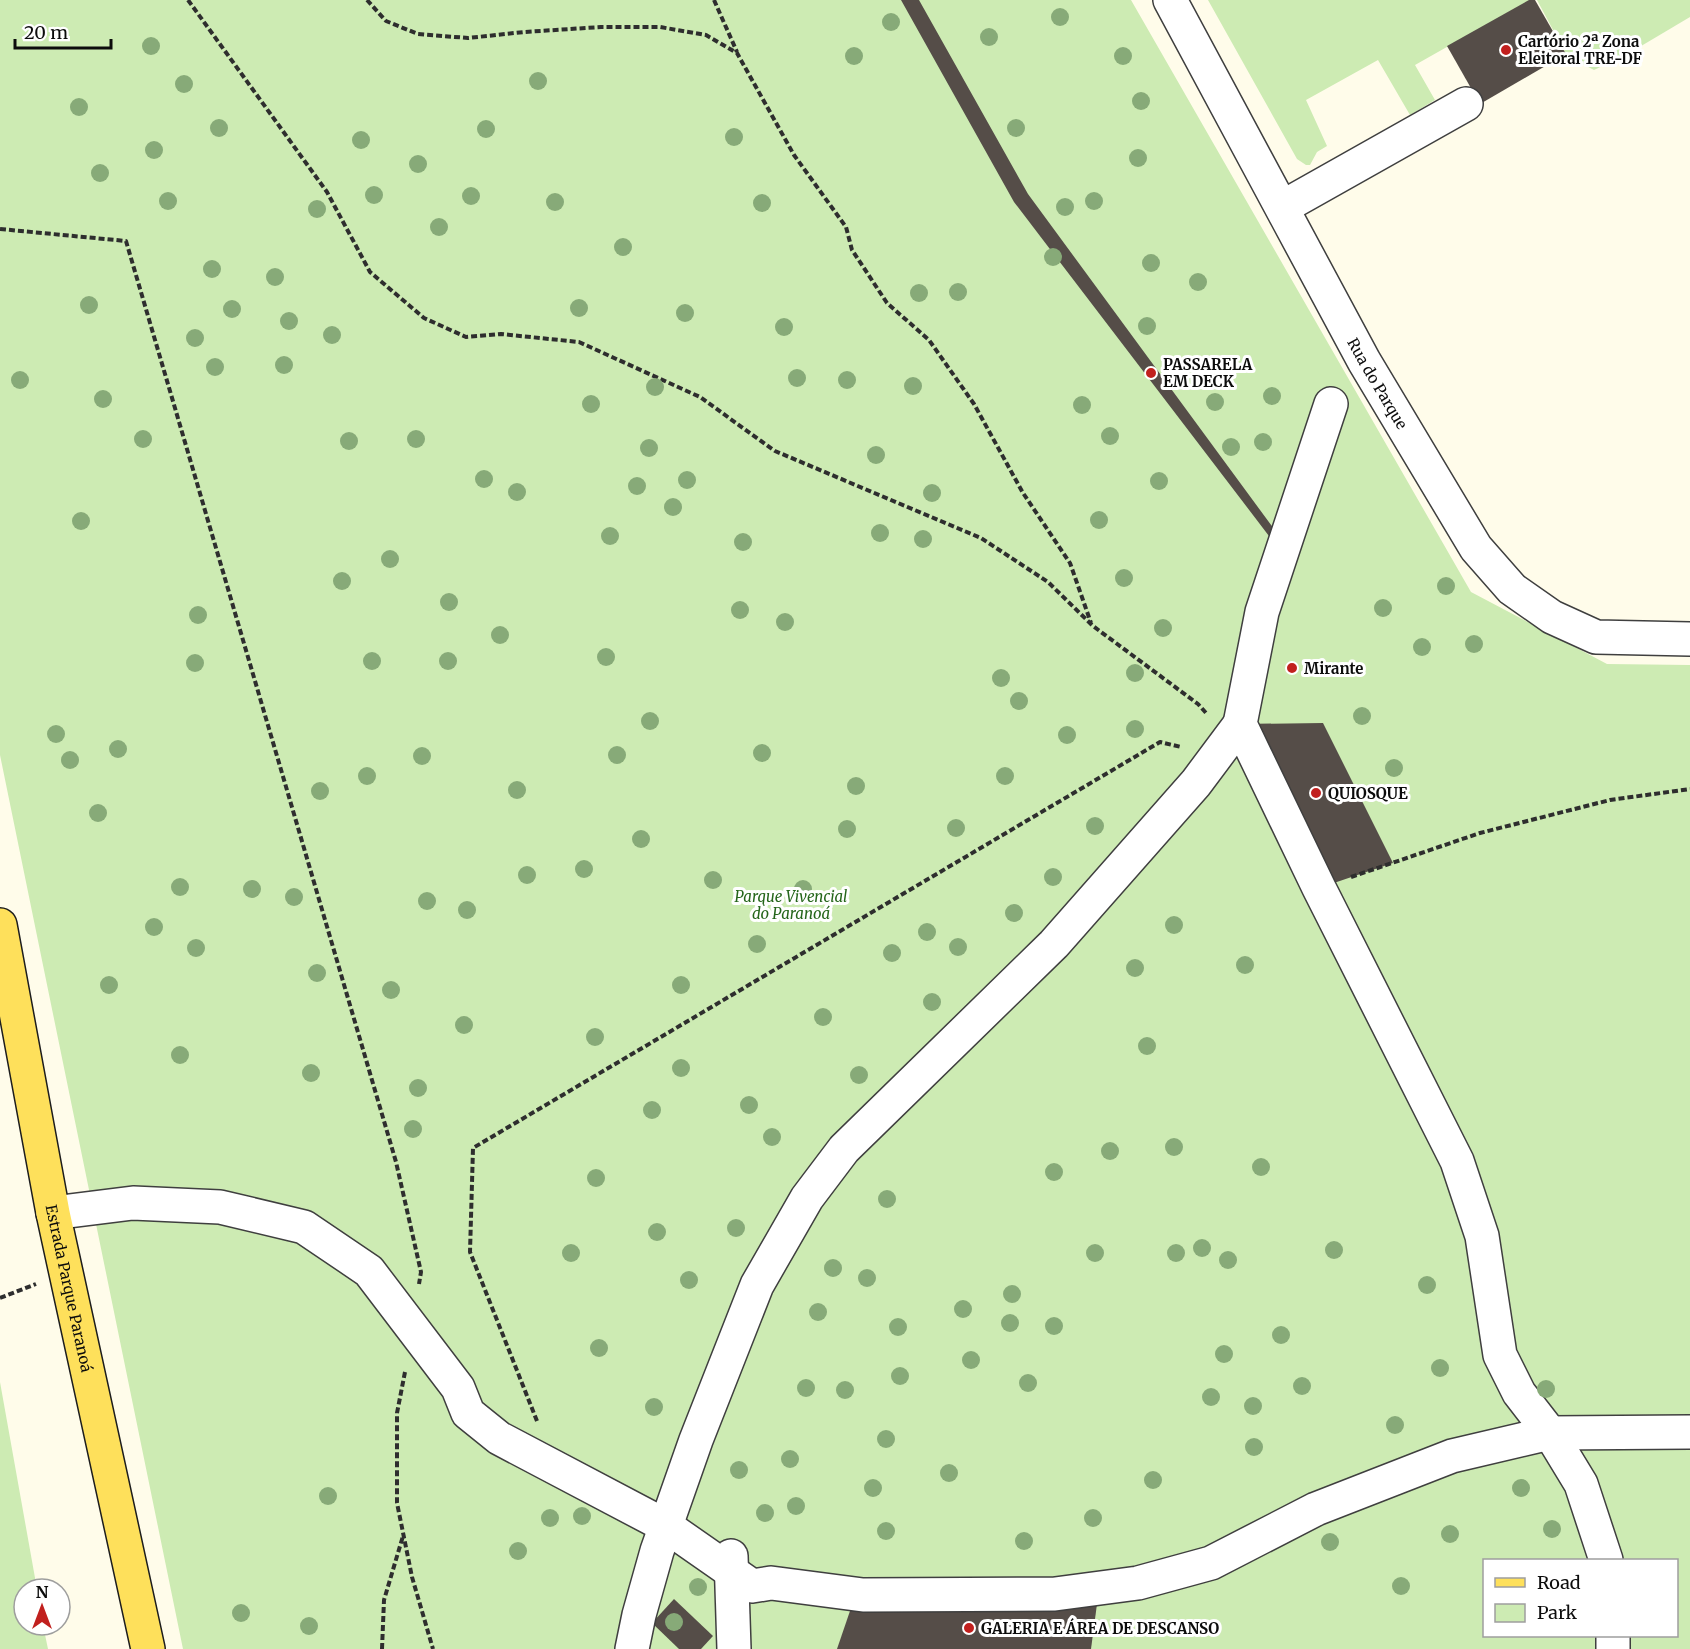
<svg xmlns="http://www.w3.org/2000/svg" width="1690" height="1649" font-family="Merriweather,serif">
	<rect width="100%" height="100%" fill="#fffcea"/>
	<g fill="#cdebb3" fill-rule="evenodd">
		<path d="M0 0H1131L1471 592 1607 664 1690 665V1649H183L0 755ZM1484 1560H1676V1636H1484Z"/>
		<path d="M1208 0H1530L1415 65 1435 100 1410 115 1378 60 1306 100 1327 146 1317 152 1310 165H1306L1297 159Z"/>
		<path d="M1537 0H1690V17L1626 55 1594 70 1567 56Z"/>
		<path d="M0 1382 37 1589H24V1625H43L48 1649H0Z"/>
	</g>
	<g fill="#554d48">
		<path d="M901 0H919L1028 194 1285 544 1282 553 1014 202Z"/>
		<path d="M1529 0H1535L1566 54 1480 104 1447 46Z"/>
		<path d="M1323 723 1393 863 1319 888 1240 724Z"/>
		<path d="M1099 1589 1091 1649H837L851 1608Z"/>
		<path d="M674 1599 713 1636 701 1649H679L652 1623Z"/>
	</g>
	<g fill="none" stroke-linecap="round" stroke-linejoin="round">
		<defs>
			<g id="minor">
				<path id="s1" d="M1170 0 1364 361 1476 548 1512 589 1552 617 1596 637 1690 639"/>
				<path d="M1283 207 1466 104"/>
				<path d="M1331 404 1262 612 1240 724 1319 888 1457 1161 1482 1236 1500 1355 1519 1393 1550 1433 1581 1484 1606 1560"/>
				<path d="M53 1213 133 1203 220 1207 304 1227 369 1271 458 1388 468 1413 499 1438 666 1526 752 1586 771 1583 863 1595 1055 1594 1138 1583 1211 1563 1316 1509 1452 1456 1550 1433 1690 1432"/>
				<path d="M731 1556 734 1649"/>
				<path d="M632 1649 639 1615 657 1551 696 1440 757 1285 807 1198 844 1149 1054 944 1196 783 1240 724"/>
				<path d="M1613 1649V1636"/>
			</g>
			<g id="major">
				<path id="s2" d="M0 925 53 1213 148 1649"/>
			</g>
		</defs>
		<use href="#minor" stroke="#3f3f3f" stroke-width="36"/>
		<use href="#major" stroke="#1d1d1d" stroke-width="36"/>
		<g stroke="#2e2e2e" stroke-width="4" stroke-dasharray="6 3" stroke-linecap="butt">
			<path d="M188 0 327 192 370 272 424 318 466 337 501 334 579 342 700 397 775 451 981 538 1048 582 1093 626 1198 704 1207 714"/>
			<path d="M367 0 386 21 418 34 468 38 524 32 601 27H660L706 35 737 53 794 155 846 227 852 250 887 303 929 340 974 404 1023 493 1070 563 1091 623"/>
			<path d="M714 0 737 52"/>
			<path d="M0 229 126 241 396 1162 421 1272 419 1284"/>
			<path d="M1351 877 1480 833 1610 800 1690 789"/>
			<path d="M0 1298 36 1284"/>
			<path d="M405 1372 397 1413V1503L412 1577 433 1649"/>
			<path d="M537 1421 470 1252 473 1148 1160 742 1181 747"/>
			<path d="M382 1649 384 1600 403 1536"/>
		</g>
		<use href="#minor" stroke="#fff" stroke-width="33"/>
		<use href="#major" stroke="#fee05b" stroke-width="33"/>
	</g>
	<g fill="#87aa78">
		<circle cx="1060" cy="17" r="9"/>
		<circle cx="891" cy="22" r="9"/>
		<circle cx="989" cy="37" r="9"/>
		<circle cx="151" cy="46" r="9"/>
		<circle cx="854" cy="56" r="9"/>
		<circle cx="1123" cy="56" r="9"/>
		<circle cx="538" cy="81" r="9"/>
		<circle cx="184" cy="84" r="9"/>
		<circle cx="1141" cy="101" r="9"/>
		<circle cx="79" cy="107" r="9"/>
		<circle cx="219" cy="128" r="9"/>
		<circle cx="1016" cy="128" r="9"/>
		<circle cx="486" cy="129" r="9"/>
		<circle cx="734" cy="137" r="9"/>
		<circle cx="361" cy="140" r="9"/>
		<circle cx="154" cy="150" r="9"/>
		<circle cx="1138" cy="158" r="9"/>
		<circle cx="418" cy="164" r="9"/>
		<circle cx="100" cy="173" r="9"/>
		<circle cx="374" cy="195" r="9"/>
		<circle cx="471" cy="196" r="9"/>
		<circle cx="168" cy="201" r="9"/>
		<circle cx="1094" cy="201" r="9"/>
		<circle cx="555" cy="202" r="9"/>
		<circle cx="762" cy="203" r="9"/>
		<circle cx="1065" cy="207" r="9"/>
		<circle cx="317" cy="209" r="9"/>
		<circle cx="439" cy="227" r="9"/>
		<circle cx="623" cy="247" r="9"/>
		<circle cx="1053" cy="257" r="9"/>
		<circle cx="1151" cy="263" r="9"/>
		<circle cx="212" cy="269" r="9"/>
		<circle cx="275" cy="277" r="9"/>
		<circle cx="1198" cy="282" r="9"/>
		<circle cx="958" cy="292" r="9"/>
		<circle cx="919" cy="293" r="9"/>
		<circle cx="89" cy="305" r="9"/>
		<circle cx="579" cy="308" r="9"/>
		<circle cx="232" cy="309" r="9"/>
		<circle cx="685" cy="313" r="9"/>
		<circle cx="289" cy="321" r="9"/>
		<circle cx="1147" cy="326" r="9"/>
		<circle cx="784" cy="327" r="9"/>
		<circle cx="332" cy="335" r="9"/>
		<circle cx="195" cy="338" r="9"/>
		<circle cx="284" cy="365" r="9"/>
		<circle cx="215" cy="367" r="9"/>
		<circle cx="797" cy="378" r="9"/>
		<circle cx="20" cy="380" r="9"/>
		<circle cx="847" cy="380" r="9"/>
		<circle cx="913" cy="386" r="9"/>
		<circle cx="655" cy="387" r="9"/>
		<circle cx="1272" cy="396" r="9"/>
		<circle cx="103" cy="399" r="9"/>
		<circle cx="1215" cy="402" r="9"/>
		<circle cx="591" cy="404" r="9"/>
		<circle cx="1082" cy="405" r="9"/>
		<circle cx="1110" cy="436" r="9"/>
		<circle cx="143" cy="439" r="9"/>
		<circle cx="416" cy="439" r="9"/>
		<circle cx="349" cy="441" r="9"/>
		<circle cx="1263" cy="442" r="9"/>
		<circle cx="1231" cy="447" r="9"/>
		<circle cx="649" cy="448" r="9"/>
		<circle cx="876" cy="455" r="9"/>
		<circle cx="484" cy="479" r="9"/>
		<circle cx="687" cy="480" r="9"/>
		<circle cx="1159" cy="481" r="9"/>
		<circle cx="637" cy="486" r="9"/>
		<circle cx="517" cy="492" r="9"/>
		<circle cx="932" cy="493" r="9"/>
		<circle cx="673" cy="507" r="9"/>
		<circle cx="1099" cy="520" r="9"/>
		<circle cx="81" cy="521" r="9"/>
		<circle cx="880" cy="533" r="9"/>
		<circle cx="610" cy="536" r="9"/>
		<circle cx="923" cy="539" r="9"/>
		<circle cx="743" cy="542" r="9"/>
		<circle cx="390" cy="559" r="9"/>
		<circle cx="1124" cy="578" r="9"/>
		<circle cx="342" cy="581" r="9"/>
		<circle cx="1446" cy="586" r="9"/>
		<circle cx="449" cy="602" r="9"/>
		<circle cx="1383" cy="608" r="9"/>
		<circle cx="740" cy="610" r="9"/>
		<circle cx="198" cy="615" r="9"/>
		<circle cx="785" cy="622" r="9"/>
		<circle cx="1163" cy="628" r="9"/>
		<circle cx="500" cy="635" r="9"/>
		<circle cx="1474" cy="644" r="9"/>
		<circle cx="1422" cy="647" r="9"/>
		<circle cx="606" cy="657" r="9"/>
		<circle cx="372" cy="661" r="9"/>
		<circle cx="448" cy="661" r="9"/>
		<circle cx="195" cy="663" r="9"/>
		<circle cx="1135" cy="673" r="9"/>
		<circle cx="1001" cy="678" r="9"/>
		<circle cx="1019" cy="701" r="9"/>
		<circle cx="1362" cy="716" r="9"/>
		<circle cx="650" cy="721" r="9"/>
		<circle cx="1135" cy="729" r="9"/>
		<circle cx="56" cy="734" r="9"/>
		<circle cx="1067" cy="735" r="9"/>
		<circle cx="118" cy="749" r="9"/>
		<circle cx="762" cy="753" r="9"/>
		<circle cx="617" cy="755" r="9"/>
		<circle cx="422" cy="756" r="9"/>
		<circle cx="70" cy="760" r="9"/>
		<circle cx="1394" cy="768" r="9"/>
		<circle cx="367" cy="776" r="9"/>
		<circle cx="1005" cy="776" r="9"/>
		<circle cx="856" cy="786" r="9"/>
		<circle cx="517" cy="790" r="9"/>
		<circle cx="320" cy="791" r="9"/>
		<circle cx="98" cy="813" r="9"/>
		<circle cx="1095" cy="826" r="9"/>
		<circle cx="956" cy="828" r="9"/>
		<circle cx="847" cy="829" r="9"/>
		<circle cx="641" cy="839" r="9"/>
		<circle cx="584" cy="869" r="9"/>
		<circle cx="527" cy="875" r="9"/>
		<circle cx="1053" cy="877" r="9"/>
		<circle cx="713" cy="880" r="9"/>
		<circle cx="180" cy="887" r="9"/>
		<circle cx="252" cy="889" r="9"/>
		<circle cx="803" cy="889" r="9"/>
		<circle cx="294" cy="897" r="9"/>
		<circle cx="427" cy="901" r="9"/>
		<circle cx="467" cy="910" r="9"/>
		<circle cx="1014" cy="913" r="9"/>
		<circle cx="1174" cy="925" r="9"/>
		<circle cx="154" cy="927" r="9"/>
		<circle cx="927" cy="932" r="9"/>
		<circle cx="757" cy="944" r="9"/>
		<circle cx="958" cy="947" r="9"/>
		<circle cx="196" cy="948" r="9"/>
		<circle cx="892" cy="953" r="9"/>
		<circle cx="1245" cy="965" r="9"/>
		<circle cx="1135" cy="968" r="9"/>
		<circle cx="317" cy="973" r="9"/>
		<circle cx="109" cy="985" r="9"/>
		<circle cx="681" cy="985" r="9"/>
		<circle cx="391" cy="990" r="9"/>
		<circle cx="932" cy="1002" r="9"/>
		<circle cx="823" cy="1017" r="9"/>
		<circle cx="464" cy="1025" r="9"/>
		<circle cx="595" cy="1037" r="9"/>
		<circle cx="1147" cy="1046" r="9"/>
		<circle cx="180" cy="1055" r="9"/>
		<circle cx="681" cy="1068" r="9"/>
		<circle cx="311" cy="1073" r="9"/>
		<circle cx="859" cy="1075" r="9"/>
		<circle cx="418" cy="1088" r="9"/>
		<circle cx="749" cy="1105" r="9"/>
		<circle cx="652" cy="1110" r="9"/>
		<circle cx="413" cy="1129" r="9"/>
		<circle cx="772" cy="1137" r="9"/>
		<circle cx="1174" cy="1147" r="9"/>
		<circle cx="1110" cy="1151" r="9"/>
		<circle cx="1261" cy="1167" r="9"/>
		<circle cx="1054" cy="1172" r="9"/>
		<circle cx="596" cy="1178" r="9"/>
		<circle cx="887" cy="1199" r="9"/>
		<circle cx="736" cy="1228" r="9"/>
		<circle cx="657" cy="1232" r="9"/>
		<circle cx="1202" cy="1248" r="9"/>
		<circle cx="1334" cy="1250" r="9"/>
		<circle cx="571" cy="1253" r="9"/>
		<circle cx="1095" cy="1253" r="9"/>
		<circle cx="1176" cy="1253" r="9"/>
		<circle cx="1228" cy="1260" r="9"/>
		<circle cx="833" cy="1268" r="9"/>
		<circle cx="867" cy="1278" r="9"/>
		<circle cx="689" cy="1280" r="9"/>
		<circle cx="1427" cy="1285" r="9"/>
		<circle cx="1012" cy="1294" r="9"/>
		<circle cx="963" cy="1309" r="9"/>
		<circle cx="818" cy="1312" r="9"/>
		<circle cx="1010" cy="1323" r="9"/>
		<circle cx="1054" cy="1326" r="9"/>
		<circle cx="898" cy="1327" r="9"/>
		<circle cx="1281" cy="1335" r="9"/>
		<circle cx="599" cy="1348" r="9"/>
		<circle cx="1224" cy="1354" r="9"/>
		<circle cx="971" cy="1360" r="9"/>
		<circle cx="1440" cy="1368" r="9"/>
		<circle cx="900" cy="1376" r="9"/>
		<circle cx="1028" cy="1383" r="9"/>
		<circle cx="1302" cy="1386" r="9"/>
		<circle cx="806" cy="1388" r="9"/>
		<circle cx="1546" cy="1389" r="9"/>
		<circle cx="845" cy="1390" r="9"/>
		<circle cx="1211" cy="1397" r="9"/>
		<circle cx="1253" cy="1406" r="9"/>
		<circle cx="654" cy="1407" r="9"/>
		<circle cx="1395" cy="1425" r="9"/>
		<circle cx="886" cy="1439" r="9"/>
		<circle cx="1254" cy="1447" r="9"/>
		<circle cx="790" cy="1459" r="9"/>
		<circle cx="739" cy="1470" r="9"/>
		<circle cx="949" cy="1473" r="9"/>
		<circle cx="1153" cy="1480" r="9"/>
		<circle cx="873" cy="1488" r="9"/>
		<circle cx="1521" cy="1488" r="9"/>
		<circle cx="328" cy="1496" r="9"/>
		<circle cx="796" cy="1506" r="9"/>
		<circle cx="765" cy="1513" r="9"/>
		<circle cx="582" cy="1516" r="9"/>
		<circle cx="550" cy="1518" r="9"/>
		<circle cx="1093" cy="1518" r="9"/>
		<circle cx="1552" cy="1529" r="9"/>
		<circle cx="886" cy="1531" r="9"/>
		<circle cx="1450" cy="1534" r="9"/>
		<circle cx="1024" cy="1541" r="9"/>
		<circle cx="1330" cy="1542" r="9"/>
		<circle cx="518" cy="1551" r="9"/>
		<circle cx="1401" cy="1586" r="9"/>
		<circle cx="698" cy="1587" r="9"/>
		<circle cx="241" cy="1613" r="9"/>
		<circle cx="674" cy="1622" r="9"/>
		<circle cx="309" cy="1626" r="9"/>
	</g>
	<g fill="#c1201e" stroke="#fff" stroke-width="2">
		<circle cx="1506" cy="50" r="6"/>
		<circle cx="1151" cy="373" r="6"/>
		<circle cx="1292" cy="668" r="6"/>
		<circle cx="1316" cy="793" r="6"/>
		<circle cx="969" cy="1628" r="6"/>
	</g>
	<g text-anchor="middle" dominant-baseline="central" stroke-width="6" stroke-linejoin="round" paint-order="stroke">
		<g font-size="15" font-weight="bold" fill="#0c0c0c" stroke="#fff" text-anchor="start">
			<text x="1518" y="41">Cartório 2ª Zona<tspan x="1518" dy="17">Eleitoral TRE-DF</tspan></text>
			<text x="1163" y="364">PASSARELA<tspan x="1163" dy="17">EM DECK</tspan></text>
			<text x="1304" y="668">Mirante</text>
			<text x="1328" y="793">QUIOSQUE</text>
			<text x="981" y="1628">GALERIA E ÁREA DE DESCANSO</text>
		</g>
		<g font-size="15" fill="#0c0c0c" stroke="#fff">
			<text stroke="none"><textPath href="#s1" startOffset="436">Rua do Parque</textPath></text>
			<text stroke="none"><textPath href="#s2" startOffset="370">Estrada Parque Paranoá</textPath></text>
		</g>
		<g font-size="15" font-style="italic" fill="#25661a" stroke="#fff">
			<text x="791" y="896">Parque Vivencial<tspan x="791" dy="17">do Paranoá</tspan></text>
		</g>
	</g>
	<rect x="1483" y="1559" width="195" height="78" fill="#ffffff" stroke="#9e9e9e" stroke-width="1.5"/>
	<rect x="1495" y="1578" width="30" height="9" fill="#fee05b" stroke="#9e9e9e" stroke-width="1.5"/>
	<text x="1537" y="1589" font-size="18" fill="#0c0c0c">Road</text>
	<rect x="1495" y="1604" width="30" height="18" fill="#cdebb3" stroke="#9e9e9e" stroke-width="1.5"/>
	<text x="1537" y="1619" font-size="18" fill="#0c0c0c">Park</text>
	<g transform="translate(42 1607)"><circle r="28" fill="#ffffff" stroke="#9e9e9e" stroke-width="1.5"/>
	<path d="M0-4.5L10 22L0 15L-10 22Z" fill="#c1201e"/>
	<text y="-9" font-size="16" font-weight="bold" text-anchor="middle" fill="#0c0c0c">N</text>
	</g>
	<path d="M15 39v9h96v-9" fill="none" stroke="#0c0c0c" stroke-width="3"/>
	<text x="24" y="39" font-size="18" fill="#0c0c0c" stroke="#ffffff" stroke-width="4.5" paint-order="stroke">20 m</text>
</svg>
